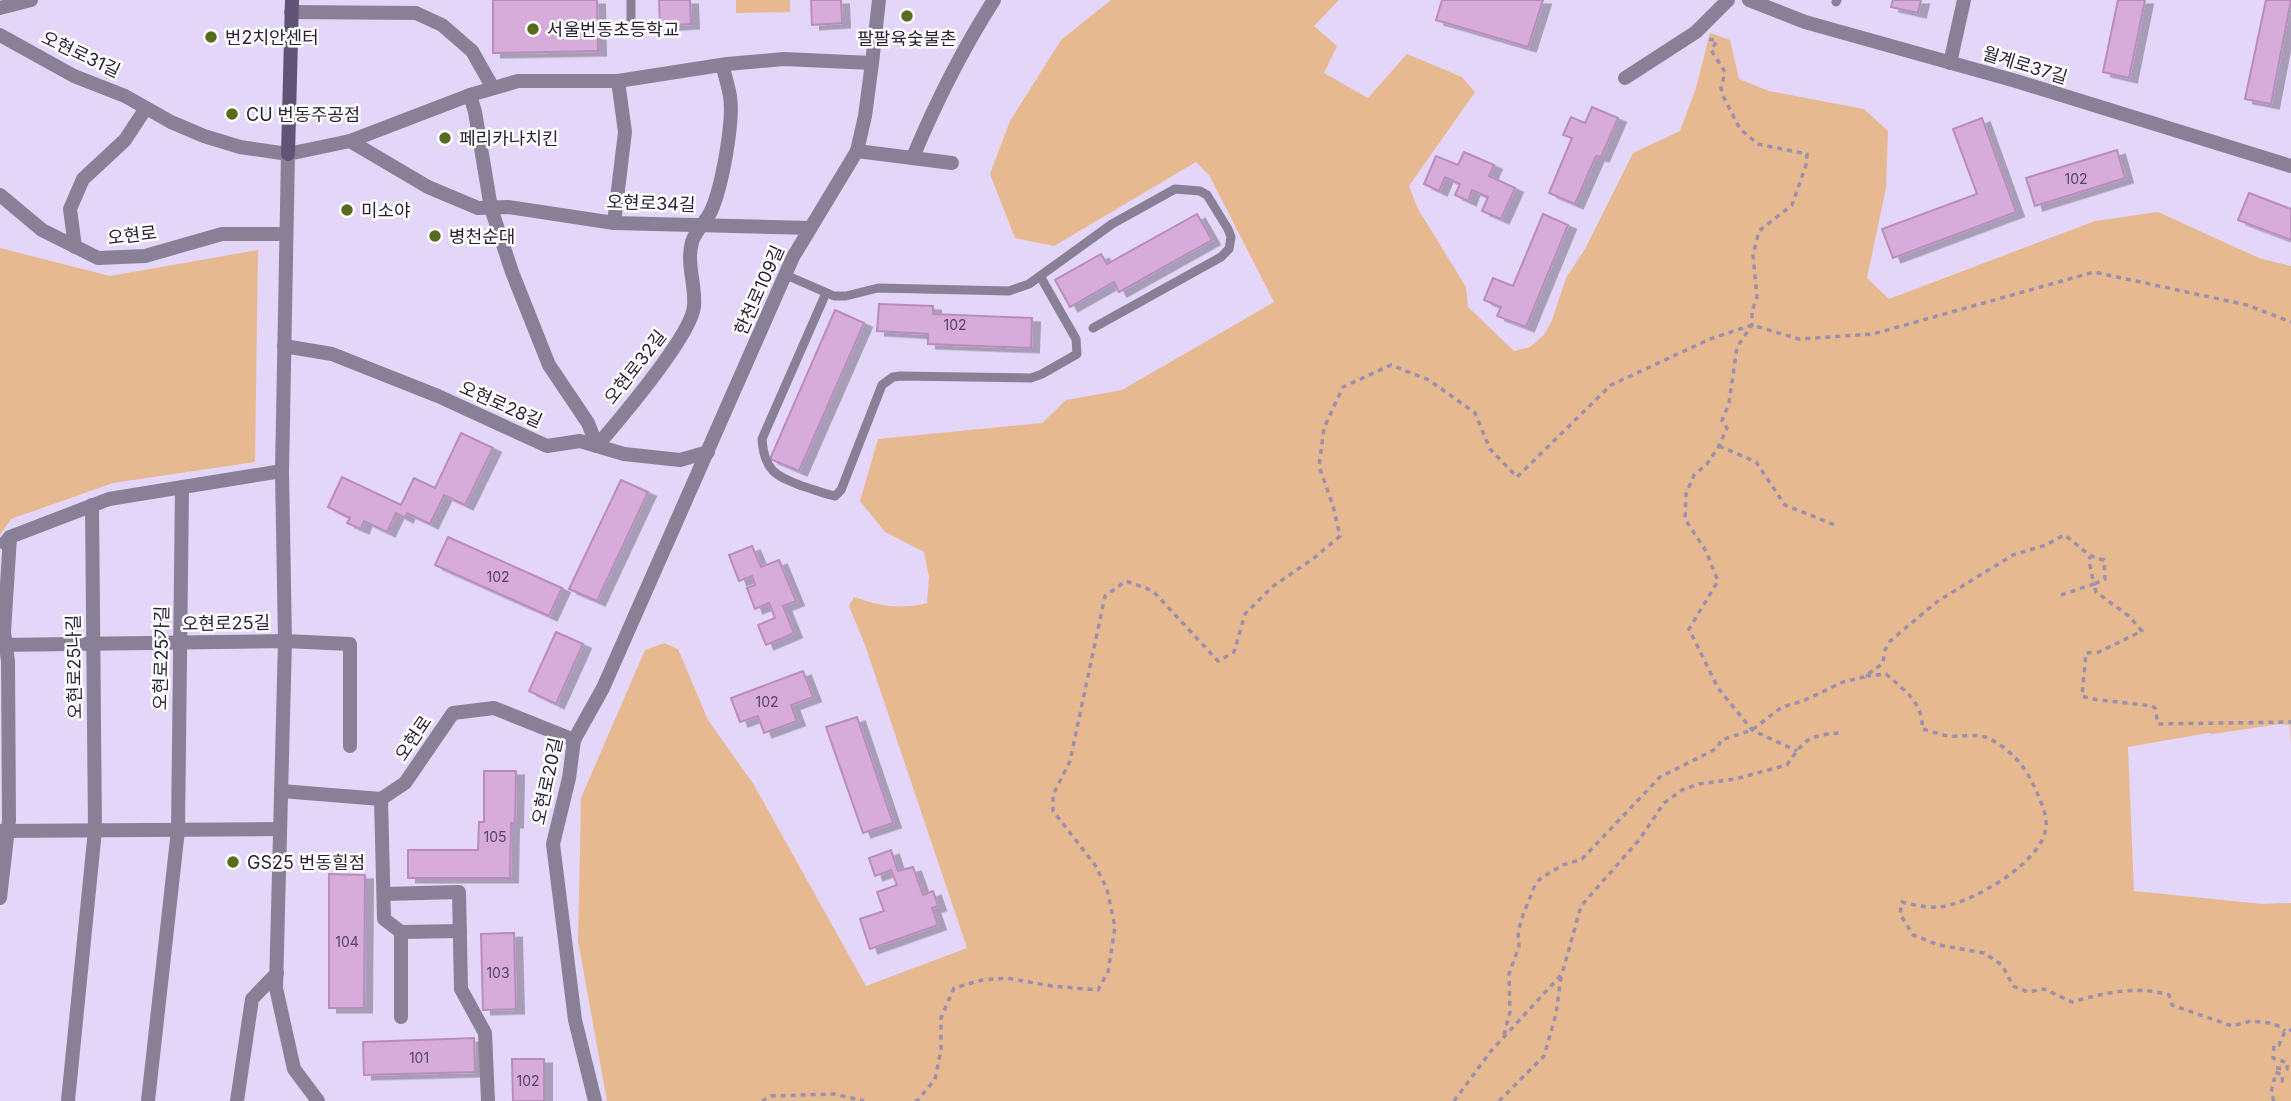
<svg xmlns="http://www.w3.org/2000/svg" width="2291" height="1101" font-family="Inter,'Noto Sans KR',sans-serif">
	<defs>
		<filter id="shadow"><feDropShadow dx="8" dy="4.5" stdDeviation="0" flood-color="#0004"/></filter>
	</defs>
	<rect width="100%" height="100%" fill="#e4d6f9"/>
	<g fill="#e6b990">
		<path d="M736 0H790V12L736 13Z"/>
		<path d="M1111 0H1339L1314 26 1337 46 1324 73 1368 98 1407 54 1462 77 1475 92 1409 186 1418 209 1466 287 1468 307 1514 351 1530 347 1544 335 1552 320 1566 278 1585 249 1633 153 1680 131 1696 88 1710 33 1730 40 1739 79 1769 91 1864 109 1888 131 1886 188 1867 278 1889 299 2095 221 2158 212 2259 258 2291 266V745L2290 725 2280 724 2213 734 2208 733 2128 747 2134 891 2262 904 2291 903V1101H607L578 941 581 798 645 650 664 643 678 649 708 720 754 785 866 986 967 948 865 645 849 606 854 597C880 606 900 610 927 603L929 577 924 552 885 532 860 501 878 439 1042 423 1066 400 1122 390 1274 302 1209 175 1196 162 1054 246 1015 238 990 174 1010 121 1061 40Z"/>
		<path d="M0 248 110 276 258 250 255 462 113 483 11 519 0 535Z"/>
	</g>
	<g fill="#d7abda" stroke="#b88dbc" stroke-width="2" filter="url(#shadow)">
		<path d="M493 0H597L598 51 493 53Z"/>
		<path d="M659 0H690L691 24 660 26Z"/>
		<path d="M811 0H841L842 23 812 25Z"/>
		<path d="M1442 0H1543L1528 47 1436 20Z"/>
		<path d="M1893 0H1921L1918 13 1891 7Z"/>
		<path d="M2118 0H2145L2129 78 2103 72Z"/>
		<path d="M2266 0H2291L2271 104 2245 99Z"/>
		<path d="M1592 107 1618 118 1601 157 1596 156 1575 204 1549 193 1572 138 1563 135 1571 117 1585 123Z"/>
		<path d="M1982 118 2016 212 1893 258 1882 229 1977 194 1953 129Z"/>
		<path d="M2117 150 2125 178 2035 206 2026 178Z"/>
		<path d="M1464 152 1494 165 1489 176 1515 188 1501 219 1482 211 1488 197 1472 190 1468 201 1455 195 1460 184 1445 177 1439 191 1424 184 1436 156 1458 165Z"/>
		<path d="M2249 193 2291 209V240L2238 220Z"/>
		<path d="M1197 214 1212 240 1119 292 1114 282 1070 307 1055 280 1101 254 1107 264Z"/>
		<path d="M1543 214 1568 225 1526 327 1497 316 1501 307 1484 300 1493 278 1513 286Z"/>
		<path d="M879 304 933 306V314L1032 318 1031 348 928 344V334L877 331Z"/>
		<path d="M835 310 864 323 799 471 770 459Z"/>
		<path d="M461 433 493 448 465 505 444 495 430 524 407 513 405 518 396 513 387 532 364 521 361 529 347 523 350 518 328 507 342 477 401 505 414 478 435 488Z"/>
		<path d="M621 480 648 492 597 601 569 589Z"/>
		<path d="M448 537 562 588 549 616 435 565Z"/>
		<path d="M752 546 761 567 779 560 796 601 783 606 794 633 766 645 758 625 775 618 769 603 755 609 747 588 755 585 752 576 739 581 729 555Z"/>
		<path d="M556 632 583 644 556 704 529 691Z"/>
		<path d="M803 671 813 697 791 705 797 721 764 733 758 716 740 722 731 698Z"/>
		<path d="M857 717 893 823 863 833 826 727Z"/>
		<path d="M484 771H516L515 823H511L510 878H408V850H478L479 822H484Z"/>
		<path d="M891 850 898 871 913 867 923 895 933 891 938 906 932 908 938 925 870 949 860 919 884 911 877 892 897 885 891 870 875 876 869 858Z"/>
		<path d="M329 874 365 875 364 1008H329Z"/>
		<path d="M514 933 516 1009 483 1010 481 934Z"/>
		<path d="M474 1038 475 1072 364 1075 363 1042Z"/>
		<path d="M512 1059H544V1101H513Z"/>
	</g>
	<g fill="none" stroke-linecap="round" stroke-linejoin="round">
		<g stroke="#9c90ae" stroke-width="3.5" stroke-dasharray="5 5" stroke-linecap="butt">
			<path d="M1709 39 1717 41 1711 50 1725 72 1721 88 1723 96 1740 129 1758 144 1807 154 1806 165 1792 205 1759 231 1753 255 1757 297 1752 311V325L1737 347 1729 403 1722 421 1727 428 1719 446 1707 464 1694 475 1686 494 1685 519 1706 551 1718 581 1689 629 1718 688 1752 730 1797 751"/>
			<path d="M1719 446 1756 462 1785 505 1835 525"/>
			<path d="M2061 595 2094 584 2089 561 2090 556"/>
			<path d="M1866 676 1886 674C1904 690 1924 703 1922 729 1930 731 1939 734 1948 736 1961 737 1979 733 1990 739 2013 751 2026 768 2036 790 2041 803 2049 817 2045 832 2038 864 1971 904 1939 907 1927 908 1914 905 1902 902L1900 914 1913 935 1939 945 1984 953 2002 965 2013 986 2028 992 2044 989 2072 1002C2104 993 2136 985 2169 995L2172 1005 2232 1026 2251 1021 2271 1023 2281 1027 2285 1031"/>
			<path d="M1504 1035 1510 1012 1509 974 1519 946 1518 932 1523 915 1535 885 1541 878 1563 865 1582 859 1660 777 1712 751 1718 747 1721 740 1752 730 1782 707 1803 701 1843 682 1864 677 1883 663 1885 650 1890 641 1938 601 2013 555 2046 545 2064 535C2079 544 2086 557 2104 560L2105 579 2094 584 2096 592 2129 616 2142 631 2099 652 2086 653 2082 696 2092 699 2152 706 2155 708 2158 724 2291 722"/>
			<path d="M762 1101 771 1096 834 1094 864 1101"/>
			<path d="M915 1101 918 1100 935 1079 941 1050V1018L954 988 982 980 1007 978 1052 986 1098 990 1108 972 1115 927 1107 889 1095 865 1053 811V795L1070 761 1105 596 1126 581 1153 591 1218 661 1234 652 1245 614 1272 587 1314 558 1340 536 1333 506 1319 466 1324 428 1343 387 1391 365 1429 380 1475 413 1490 449 1517 477 1611 385 1710 339 1752 325 1799 339 1873 334 2094 272 2247 305 2291 322"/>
			<path d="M1454 1101 1491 1051 1562 974 1581 906 1639 840 1664 803 1682 790 1699 784 1735 779 1787 765C1804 740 1808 735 1840 733"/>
			<path d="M1499 1101 1544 1056 1556 1014 1561 977"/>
			<path d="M2274 1101 2271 1093 2274 1079 2282 1081 2283 1075 2275 1072 2276 1068 2287 1069 2288 1063 2273 1058 2274 1045H2279L2285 1031 2291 1030"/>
		</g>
		<g stroke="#898097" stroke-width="9">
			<path d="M631 0V28"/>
			<path d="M1836 2 1837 0"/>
			<path d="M786 275 834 296H846L878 288 1009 291 1029 284 1112 224 1175 189 1200 191 1207 195 1228 229 1231 237 1229 249 1221 257 1093 328"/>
			<path d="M826 293 762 439C764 470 775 476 802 486 813 489 824 494 835 496L841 490 882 385 893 377 900 376 1031 378 1042 374 1077 354 1076 339 1040 276"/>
		</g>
		<g stroke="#898097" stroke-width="14">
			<path d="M0 8 31 0"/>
			<path d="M291 12 416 13 442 25 472 51 493 88"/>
			<path d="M1950 63 1964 0"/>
			<path d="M1625 78 1696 32 1728 0"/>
			<path d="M470 95 475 112 491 208 512 272 549 365 588 423 597 446C619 420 692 335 694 306 696 285 686 264 692 242 697 228 706 222 711 211 722 187 734 121 730 96 728 85 725 75 722 65"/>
			<path d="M350 141 428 187 478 208 508 207 614 223 810 228"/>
			<path d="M857 151 952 163"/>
			<path d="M913 157C936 102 962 50 994 0"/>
			<path d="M0 195 42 230 98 258 145 256 222 234H286"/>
			<path d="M614 223 625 132 618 81"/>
			<path d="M75 247 70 209 83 179 125 140 146 108"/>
			<path d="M284 346 332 354 438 396 547 446 580 441 624 454 680 460 708 452"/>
			<path d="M5 543 10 537 109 499 282 471"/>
			<path d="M0 645 285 641 350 644V746"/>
			<path d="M281 791 381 799 405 783 453 713 494 708 574 740"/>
			<path d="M381 799 384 919 401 932V1017"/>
			<path d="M1 831 280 829"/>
			<path d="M384 894 459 892 461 989 485 1033 488 1101"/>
			<path d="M0 898 9 820 8 661 4 632 10 537"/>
			<path d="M401 932 460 931"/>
			<path d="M68 1101 95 830 92 505"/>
			<path d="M148 1101 178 830 182 487"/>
			<path d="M237 1101 252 999 277 973"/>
			<path d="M595 1101 575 1020 553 844 569 778 574 740 603 688 793 257 857 151 865 116 872 63"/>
		</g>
		<g stroke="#898097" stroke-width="14">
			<path d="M1749 0 1805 22 2016 81 2291 166"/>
			<path d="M0 35 74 76 125 96 171 122 204 136 240 147 288 154 350 141 470 95 518 81H618L727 64 784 59 872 63 879 0"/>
			<path d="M288 154 282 471 285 641 276 988 294 1069 318 1101"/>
		</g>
		<path stroke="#615375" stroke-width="14" d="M288 154 292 0"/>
	</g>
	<g fill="#576d1d" stroke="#fff" stroke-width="2.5">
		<circle cx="907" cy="16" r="7"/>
		<circle cx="533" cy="29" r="7"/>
		<circle cx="211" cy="37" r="7"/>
		<circle cx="232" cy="114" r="7"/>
		<circle cx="445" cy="138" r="7"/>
		<circle cx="347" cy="210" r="7"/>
		<circle cx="435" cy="236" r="7"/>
		<circle cx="233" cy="862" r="7"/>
	</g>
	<g text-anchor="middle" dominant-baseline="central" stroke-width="5" stroke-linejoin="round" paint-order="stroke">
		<g font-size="14" fill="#564460">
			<text x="2076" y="178">102</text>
			<text x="955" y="324">102</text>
			<text x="498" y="576">102</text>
			<text x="767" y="701">102</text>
			<text x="495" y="836">105</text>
			<text x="347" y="941">104</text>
			<text x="498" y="972">103</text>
			<text x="419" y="1057">101</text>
			<text x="528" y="1080">102</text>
		</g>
		<g font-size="18" fill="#2b2137" stroke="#fff" text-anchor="start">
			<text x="547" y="29">서울번동초등학교</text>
			<text x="225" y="37">번2치안센터</text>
			<text x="907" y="38" text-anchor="middle">팔팔육숯불촌</text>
			<text x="246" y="114">CU 번동주공점</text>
			<text x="459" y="138">페리카나치킨</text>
			<text x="361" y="210">미소야</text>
			<text x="449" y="236">병천순대</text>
			<text x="247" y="862">GS25 번동힐점</text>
		</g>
		<g font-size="18" fill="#2b2137" stroke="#fff">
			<text transform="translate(81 54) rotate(25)">오현로31길</text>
			<text transform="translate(2025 65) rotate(17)">월계로37길</text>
			<text transform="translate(651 203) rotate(2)">오현로34길</text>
			<text transform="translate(132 235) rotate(-7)">오현로</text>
			<text transform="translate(759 290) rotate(-66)">한천로109길</text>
			<text transform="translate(635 367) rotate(-52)">오현로32길</text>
			<text transform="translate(501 404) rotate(24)">오현로28길</text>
			<text transform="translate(226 623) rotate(-1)">오현로25길</text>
			<text transform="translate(161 658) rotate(-89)">오현로25가길</text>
			<text transform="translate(74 667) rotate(-91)">오현로25나길</text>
			<text transform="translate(413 738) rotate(-56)">오현로</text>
			<text transform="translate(547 781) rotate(-78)">오현로20길</text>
		</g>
	</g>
</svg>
